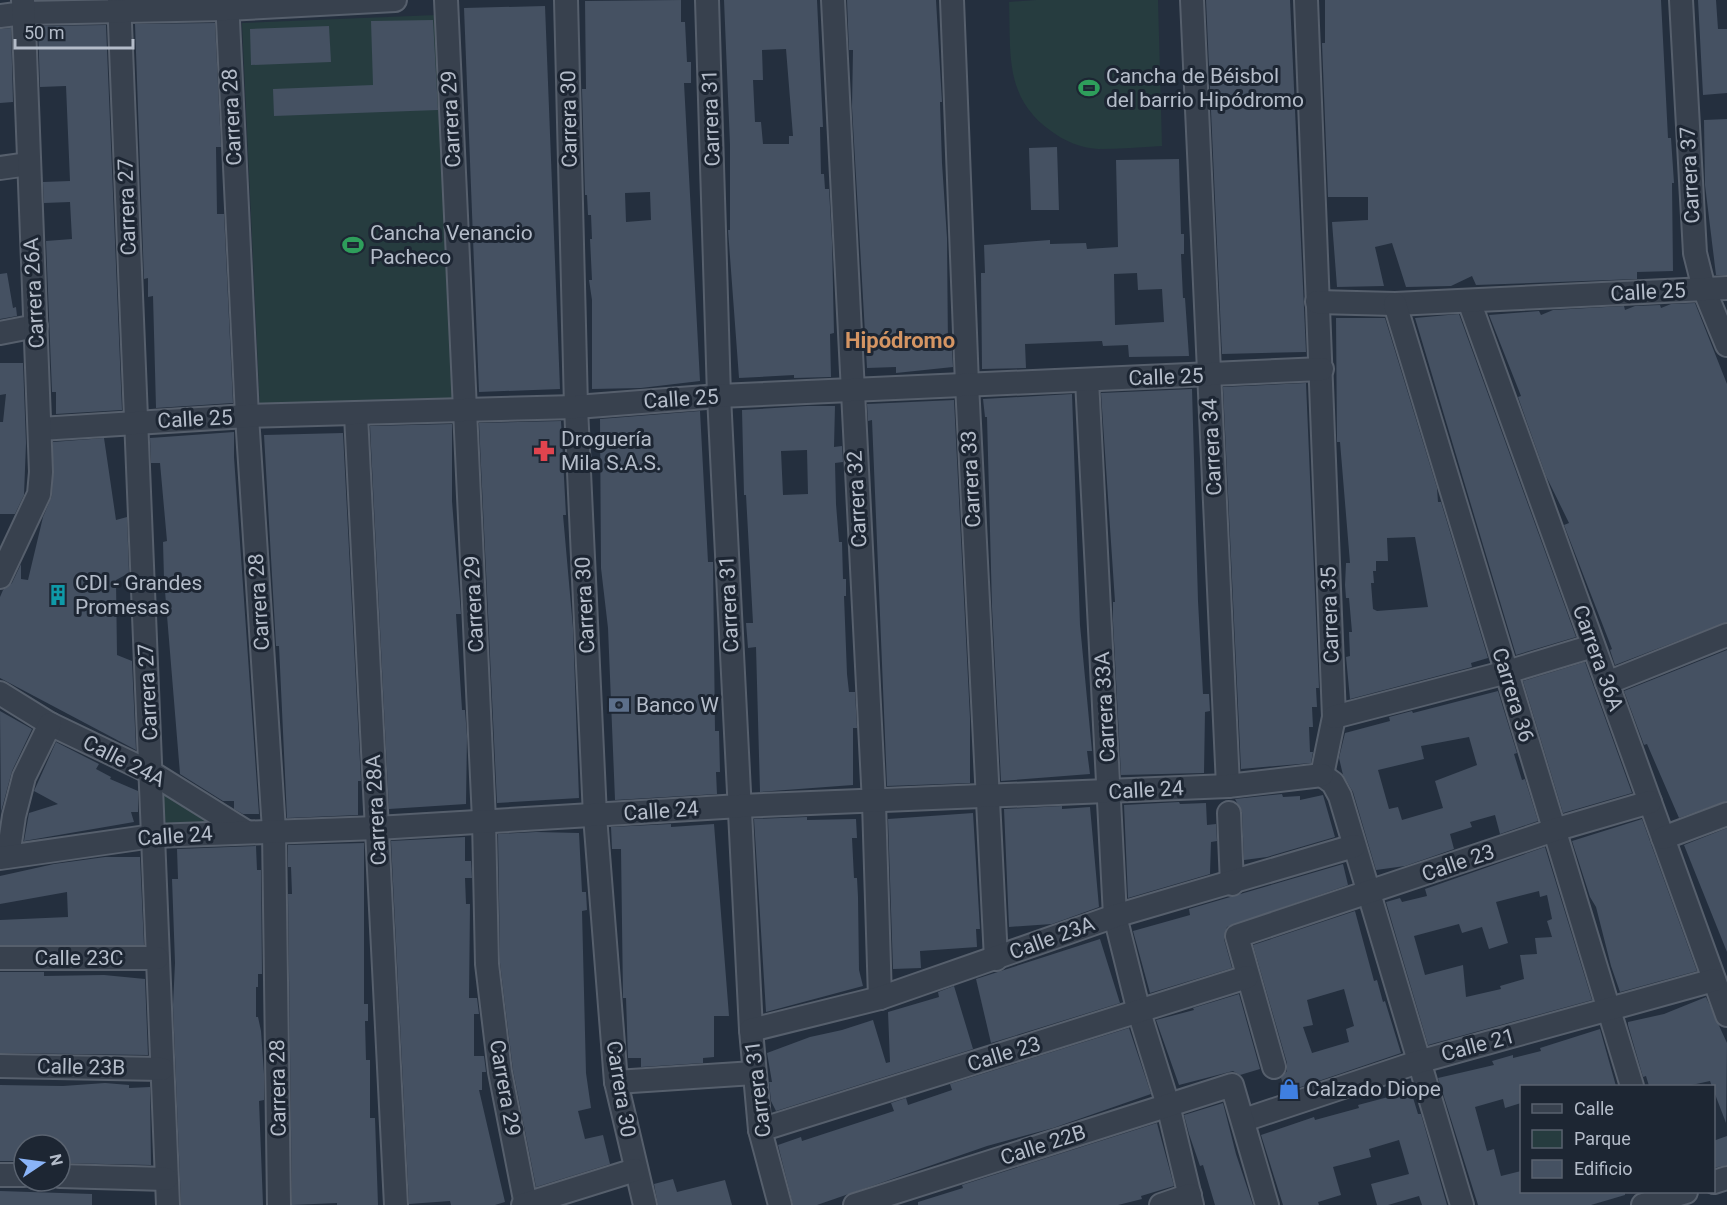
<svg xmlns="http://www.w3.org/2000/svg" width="1727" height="1205" font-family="Roboto,sans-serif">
	<rect width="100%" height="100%" fill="#242f3e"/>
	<g fill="#263c3f">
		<path d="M1036 0H1158L1162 146C1141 147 1119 149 1098 149 1081 148 1064 141 1051 131 1004 98 1011 53 1009 2Z"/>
		<path d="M436 15 453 401 260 409 242 23Z"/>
		<path d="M161 784 238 829 162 830Z"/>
	</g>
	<g fill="#455162" fill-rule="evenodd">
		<path d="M681 0V22H685L687 62H691V83H684L700 381 641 388 592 389V300L589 280H592L590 239H592L591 215H588L587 195H585L582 89H586L585 1ZM650 192 651 220 626 222 625 193Z"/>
		<path d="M724 0H817L823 127H820L821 174H824L825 189H829L832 242 834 333 830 334 831 377 794 378V375L739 378 728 230H730V145ZM786 49 793 136H789V144H763L761 122H755L753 80H763L762 50Z"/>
		<path d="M847 0H936L942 102H940L942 163 947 238 948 350H952L953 367 896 373V367L867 368 852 107 853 50H849Z"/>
		<path d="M1206 0H1290L1306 352 1222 354Z"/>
		<path d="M1325 0H1661L1668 138H1671L1674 183H1672L1673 271 1637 272V279L1476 285 1472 276 1451 286 1406 287 1392 243 1375 247 1384 286 1337 287 1332 222 1368 220V197H1328L1322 43H1325Z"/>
		<path d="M1698 0H1716L1718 29H1727V93L1703 95Z"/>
		<path d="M545 6 560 389 479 392 464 8Z"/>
		<path d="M433 20 438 110 274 116 273 89 373 85 371 21Z"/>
		<path d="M215 23 221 147H216L217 214H224L233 403 156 408 153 296 148 297V278L144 279 135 24Z"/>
		<path d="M106 25 122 410 56 414V392H52L46 241 72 239 70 202 44 203 43 182 70 181 66 86 40 87 38 26Z"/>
		<path d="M329 26 331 62 251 65 250 29Z"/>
		<path d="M11 28 13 102 0 103V29Z"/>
		<path d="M1727 119V275H1716L1705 185 1704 120Z"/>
		<path d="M1057 147 1059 210H1031L1029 148Z"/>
		<path d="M1179 159 1181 234H1184V254H1181L1183 298H1185L1189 356 1129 357 1128 345 1103 346 1102 341 1025 344 1026 368 982 369 981 273H985L984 245 1050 240V244L1086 243 1087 249 1118 247 1116 160ZM1137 273 1138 290 1162 289 1164 322 1115 325 1114 274Z"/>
		<path d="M7 273 13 308 16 307 17 316 0 319V274Z"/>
		<path d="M1695 303 1727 384V622L1615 665 1610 650 1612 649 1564 525 1569 523 1546 476 1518 397 1521 396 1489 315 1539 311 1541 315 1553 310 1624 306 1625 310 1635 306 1660 305 1661 308 1671 304Z"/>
		<path d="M1459 314 1576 637 1516 655 1415 318Z"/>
		<path d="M1336 318H1385L1437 488 1438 502H1441L1488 658 1471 663 1472 667 1350 699 1346 657 1350 656 1349 632H1352L1349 598H1346L1345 585 1346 563H1350L1340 442H1337ZM1415 537 1428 607 1377 611 1373 609 1371 583H1374L1373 571H1376V561H1388L1387 538Z"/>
		<path d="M0 363H23L26 443 24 495 15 514H0V422H3L6 394 0 395Z"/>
		<path d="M1306 383 1319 688H1316L1317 707H1312L1313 727H1309L1310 752H1313L1311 763 1241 769 1223 387Z"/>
		<path d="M1192 389 1198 601 1203 694H1209L1210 711 1205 712 1204 773 1121 775 1113 621V602H1115L1101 393Z"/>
		<path d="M1072 394 1080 625 1092 751H1087L1090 774 1001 781 992 607 987 417H985L983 399Z"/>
		<path d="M954 400 970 718V783L887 786 872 420 868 421 867 404Z"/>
		<path d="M807 406H835L834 447 842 446 843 462 835 463 836 504 839 542H842L843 579H846V596H844L847 674 849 692H855L857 728H853V785L760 792 756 647 748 648 746 623H753L746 495H744L742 410ZM807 450 808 494 783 495 781 451Z"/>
		<path d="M700 411 708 562H713L715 731H719L720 772H716L717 794 615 800 608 628 601 568 600 419Z"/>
		<path d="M561 421 566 515H563L573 628 579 798 497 803 479 423Z"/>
		<path d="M452 424V501L461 614H456L462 710H465L467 736 466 804 389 809 370 426Z"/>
		<path d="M234 432V457L259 814H243L234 809V801H223L180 774 164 579 163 542 167 541 160 463H151L150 438Z"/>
		<path d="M343 433 361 781H358V815L287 818 279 646H276L264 435Z"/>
		<path d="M104 438 116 520 127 517 129 573 116 580 117 655 132 661 136 750 0 678V597L3 590 12 583 21 564V579L28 580 43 517 52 496 53 442Z"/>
		<path d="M1727 650V801L1679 818 1647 744 1644 745 1624 691Z"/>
		<path d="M1585 662 1632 793 1563 813 1523 681Z"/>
		<path d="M1498 691 1517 753 1514 754 1522 780 1525 779 1538 821 1500 834 1495 815 1470 822 1472 827 1450 834 1454 849 1405 866 1376 870 1353 792 1343 775 1339 758 1345 733 1390 721 1389 717 1412 711 1413 713ZM1469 737 1477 765 1435 781 1443 808 1402 820 1398 807 1389 809 1378 770 1424 759 1421 746Z"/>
		<path d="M0 711 32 729 12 771 1 812Z"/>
		<path d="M56 742 99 764 96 769 111 777 110 779 138 791V812H131L134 822 24 841 29 813 58 804 34 791Z"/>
		<path d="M1282 794 1283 797 1300 796V800L1323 795 1335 837 1267 857 1244 860 1242 812 1235 799Z"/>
		<path d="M1179 802 1180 804 1206 803 1207 825 1216 824 1217 841 1211 842 1210 874 1128 898 1124 805Z"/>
		<path d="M1062 806V809L1090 807 1099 907 1052 924 1009 927 1004 809Z"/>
		<path d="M973 813 980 929H976L977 947 920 951 921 968 893 969 888 819Z"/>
		<path d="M807 817V820L856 819 857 838H852L854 878H857L858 897 859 970 863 986 766 1012 754 819Z"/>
		<path d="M1642 819 1697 971 1620 992 1611 966 1596 907 1590 897 1572 841Z"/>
		<path d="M671 824V827L714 824 729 1016H714V1057L703 1058V1063L641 1067V1058H628L626 998H623L621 849H612L611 827Z"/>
		<path d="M1727 828V952L1684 845Z"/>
		<path d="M536 832 579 833 582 892H586L587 910 582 911 586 1073 591 1108 578 1111 585 1139 603 1135 610 1164 536 1187 513 1070 500 963 498 834Z"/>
		<path d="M465 837V861H471L472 878H465L466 904H470L469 998H477L479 1014H474V1056H484L486 1072H482V1090H479L505 1202 495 1205H451L450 1201 409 1204 391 841Z"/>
		<path d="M364 843V1004H368V1021H365L366 1060H370V1118H375L378 1205H337V1203L292 1205 288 894H292L291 867H288V845Z"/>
		<path d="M256 846 257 870H261L262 974H258V987H256V1017H258L261 1031 264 1074V1100L259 1101 263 1205H181L173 1005 175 963 172 879H178L177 849Z"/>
		<path d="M1545 847 1592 1000 1428 1045 1386 902 1400 898 1402 902 1427 896 1425 889ZM1539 891 1540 897 1547 895 1552 919 1547 921 1552 937 1535 938 1537 954 1520 955 1524 979 1500 986 1501 989 1466 997 1463 965 1425 975 1414 936 1459 924 1462 933 1482 927 1489 949 1508 943 1496 902Z"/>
		<path d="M105 857H140L144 945H0V920L68 917 67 892 0 904V876L54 864Z"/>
		<path d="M1343 864 1348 885 1227 927 1224 939 1232 968 1150 993 1133 931 1190 915 1189 909Z"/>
		<path d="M1355 911 1374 981 1377 980 1383 1002 1385 1001 1401 1053 1286 1092 1281 1078 1287 1071V1063L1253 945ZM1344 989 1354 1026 1346 1029 1349 1042 1312 1053 1303 1027 1313 1025 1307 1000Z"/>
		<path d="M1100 939 1120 1003 991 1043 976 979Z"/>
		<path d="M0 972H44V976L104 975 145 979 148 1055 0 1053Z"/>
		<path d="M954 986 973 1049 776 1111 771 1101 769 1082H772L767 1053 810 1037 842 1030 873 1020 886 1063 890 1062 888 1012 939 997 938 992Z"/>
		<path d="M1239 994 1260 1069 1240 1075 1233 1071 1179 1085 1156 1020 1194 1010 1193 1008Z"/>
		<path d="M1706 997 1727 1043 1726 1123 1710 1081 1687 1086H1649L1646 1076 1643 1077 1628 1025V1022L1664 1014Z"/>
		<path d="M1129 1028 1151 1094 1053 1128 987 1146 817 1205H793L778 1145 801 1137 802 1141 894 1111 891 1103 906 1098 908 1105 952 1090 950 1084Z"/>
		<path d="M1600 1029 1616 1086H1521V1103L1505 1108 1503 1099 1475 1107 1487 1151 1494 1149 1501 1176 1521 1171V1191H1625V1195L1591 1205H1478L1438 1078 1494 1065 1492 1061 1513 1055V1058L1541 1051 1540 1048Z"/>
		<path d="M105 1083 129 1085V1088L150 1087 151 1165 60 1163V1145H21V1161H0V1085L63 1086Z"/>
		<path d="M1411 1091 1418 1114H1421L1447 1205H1422L1419 1196 1388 1205H1377L1371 1184 1409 1174 1399 1140 1369 1149 1371 1157 1333 1167 1341 1195 1318 1202 1319 1205H1283L1261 1135 1314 1117 1315 1120 1359 1108 1358 1105Z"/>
		<path d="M1223 1103 1236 1154 1253 1205H1215L1203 1165 1200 1166 1189 1134 1184 1115Z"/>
		<path d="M1157 1123 1174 1186 1141 1196 1142 1199 1118 1205H918V1202L963 1188 962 1185Z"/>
		<path d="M1727 1136V1165L1713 1168V1141Z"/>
		<path d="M673 1179 677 1192 725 1180 732 1205H658L654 1184Z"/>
		<path d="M0 1191 92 1194V1205H0Z"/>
	</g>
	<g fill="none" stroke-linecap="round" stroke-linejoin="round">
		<defs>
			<g id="minor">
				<path d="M119 0 168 1205"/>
				<path d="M227 0 247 416 274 830 279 1205"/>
				<path d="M446 0 484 820 487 964 500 1072 526 1205"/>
				<path d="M566 0 576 407 595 816 616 1082 645 1205"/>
				<path d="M707 0 719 396 751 1030 760 1130 780 1205"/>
				<path d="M833 0 874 803 880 998"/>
				<path d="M952 0 967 384 996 959"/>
				<path d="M1192 0 1228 786"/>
				<path d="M1306 0 1334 717 1322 775"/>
				<path d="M1681 0 1695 253 1704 289 1727 345"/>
				<path d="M0 16 24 13 227 9 395 0"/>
				<path d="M0 168 28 164"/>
				<path d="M1469 301 1727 1015"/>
				<path d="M1317 302 1395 304 1727 288"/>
				<path d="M1395 304 1632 1086"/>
				<path d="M0 333 36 326"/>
				<path d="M1087 380 1115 916 1139 1012 1168 1105 1192 1205"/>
				<path d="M356 415 396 1205"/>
				<path d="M40 429 247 416 576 407 719 396 1322 369"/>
				<path d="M0 577 39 494 41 472 23 0"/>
				<path d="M1607 683 1727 635"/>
				<path d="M0 693 50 724 152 773 245 831"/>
				<path d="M1334 717 1507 672 1593 646"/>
				<path d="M1322 775 1333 783 1340 796 1462 1205"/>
				<path d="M1229 813 1232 884"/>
				<path d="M1663 838 1727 814"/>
				<path d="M8 856 14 816 24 777 50 724"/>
				<path d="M0 858 153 836 377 828 740 806 1228 786 1322 775"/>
				<path d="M0 958H157"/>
				<path d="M751 1030 880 998 1115 916 1354 846"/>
				<path d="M0 1066 162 1069"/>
				<path d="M1274 1067 1237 936 1554 830 1650 802"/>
				<path d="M616 1082 754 1073"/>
				<path d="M1244 1120 1418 1062 1714 980"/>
				<path d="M760 1130 1247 977"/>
				<path d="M0 1175H24"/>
				<path d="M60 1176 166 1179"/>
				<path d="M1714 1182 1727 1178"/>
				<path d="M523 1205 635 1170"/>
				<path d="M855 1205 1232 1085 1267 1205"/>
				<path d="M1161 1205 1190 1195"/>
				<path d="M1643 1205 1686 1192"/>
			</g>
		</defs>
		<use href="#minor" stroke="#565f6c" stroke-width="26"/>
		<use href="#minor" stroke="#38414e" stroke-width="22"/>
	</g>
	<defs>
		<symbol id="stadium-bare" viewBox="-9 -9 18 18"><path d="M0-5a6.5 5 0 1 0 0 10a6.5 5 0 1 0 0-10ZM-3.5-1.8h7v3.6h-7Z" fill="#2e9e5b" stroke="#1d2633" stroke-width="2.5" paint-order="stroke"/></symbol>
		<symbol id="pharmacy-bare" viewBox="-9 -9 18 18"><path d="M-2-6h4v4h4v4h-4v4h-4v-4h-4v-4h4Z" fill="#e0444e" stroke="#1d2633" stroke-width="2.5" paint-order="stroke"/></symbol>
		<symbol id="building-bare" viewBox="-9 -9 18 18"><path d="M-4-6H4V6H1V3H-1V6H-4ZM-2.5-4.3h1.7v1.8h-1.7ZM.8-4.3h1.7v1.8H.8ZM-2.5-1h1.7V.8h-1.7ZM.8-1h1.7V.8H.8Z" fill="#0f9aa8" stroke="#1d2633" stroke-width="2.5" paint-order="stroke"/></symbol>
		<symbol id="bank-bare" viewBox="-9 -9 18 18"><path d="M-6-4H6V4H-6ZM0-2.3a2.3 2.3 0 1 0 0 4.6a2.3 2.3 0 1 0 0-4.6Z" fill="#5c6f8a" stroke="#1d2633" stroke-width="2.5" paint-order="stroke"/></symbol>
		<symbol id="shop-bare" viewBox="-9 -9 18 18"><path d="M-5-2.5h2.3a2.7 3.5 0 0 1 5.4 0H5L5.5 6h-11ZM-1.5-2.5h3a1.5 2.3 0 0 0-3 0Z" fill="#3f7fe0" stroke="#1d2633" stroke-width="2.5" paint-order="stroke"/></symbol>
	</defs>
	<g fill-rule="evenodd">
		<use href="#stadium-bare" x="1074" y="73" width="30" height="30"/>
		<use href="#stadium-bare" x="338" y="230" width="30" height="30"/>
		<use href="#pharmacy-bare" x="529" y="436" width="30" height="30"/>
		<use href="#building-bare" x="43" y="580" width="30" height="30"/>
		<use href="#bank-bare" x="604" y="690" width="30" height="30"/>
		<use href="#shop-bare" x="1274" y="1074" width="30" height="30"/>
	</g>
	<g text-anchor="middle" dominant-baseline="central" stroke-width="6" stroke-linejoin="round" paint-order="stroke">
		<g font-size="21" fill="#b4bcc9" stroke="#1d2633" text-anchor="start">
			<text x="1106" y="76">Cancha de Béisbol<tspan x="1106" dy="24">del barrio Hipódromo</tspan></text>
			<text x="370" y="233">Cancha Venancio<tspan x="370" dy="24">Pacheco</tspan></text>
			<text x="561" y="439">Droguería<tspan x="561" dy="24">Mila S.A.S.</tspan></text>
			<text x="75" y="583">CDI - Grandes<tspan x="75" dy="24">Promesas</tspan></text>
			<text x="636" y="705">Banco W</text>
			<text x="1306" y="1089">Calzado Diope</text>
		</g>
		<g font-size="21" fill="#b4bcc9" stroke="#1d2633">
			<text transform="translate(232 117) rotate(-93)">Carrera 28</text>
			<text transform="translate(711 118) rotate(-92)">Carrera 31</text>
			<text transform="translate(451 119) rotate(-93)">Carrera 29</text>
			<text transform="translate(569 119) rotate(-91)">Carrera 30</text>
			<text transform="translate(1690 175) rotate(-93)">Carrera 37</text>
			<text transform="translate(127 207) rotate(-92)">Carrera 27</text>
			<text transform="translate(1648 292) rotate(-3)">Calle 25</text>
			<text transform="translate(34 293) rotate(-93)">Carrera 26A</text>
			<text transform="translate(1166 377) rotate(-2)">Calle 25</text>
			<text transform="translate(681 399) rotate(-4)">Calle 25</text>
			<text transform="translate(195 419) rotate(-3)">Calle 25</text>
			<text transform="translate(1212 447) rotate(-93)">Carrera 34</text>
			<text transform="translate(971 479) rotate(-93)">Carrera 33</text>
			<text transform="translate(857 499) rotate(-93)">Carrera 32</text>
			<text transform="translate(259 602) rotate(-94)">Carrera 28</text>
			<text transform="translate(474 604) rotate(-93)">Carrera 29</text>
			<text transform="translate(729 604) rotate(-93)">Carrera 31</text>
			<text transform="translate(585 605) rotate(-93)">Carrera 30</text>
			<text transform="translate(1330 615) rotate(-92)">Carrera 35</text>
			<text transform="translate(1598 658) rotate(70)">Carrera 36A</text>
			<text transform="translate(148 692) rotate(-93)">Carrera 27</text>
			<text transform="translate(1513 695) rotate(73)">Carrera 36</text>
			<text transform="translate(1105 707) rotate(-93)">Carrera 33A</text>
			<text transform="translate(124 761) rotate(27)">Calle 24A</text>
			<text transform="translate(1146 790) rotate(-3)">Calle 24</text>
			<text transform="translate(376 810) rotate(-93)">Carrera 28A</text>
			<text transform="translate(661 811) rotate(-4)">Calle 24</text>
			<text transform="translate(175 836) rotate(-4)">Calle 24</text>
			<text transform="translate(1458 863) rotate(-19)">Calle 23</text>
			<text transform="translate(1052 938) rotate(-20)">Calle 23A</text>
			<text x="79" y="958">Calle 23C</text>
			<text transform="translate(1478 1045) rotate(-15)">Calle 21</text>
			<text transform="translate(1004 1054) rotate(-17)">Calle 23</text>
			<text transform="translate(81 1067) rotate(1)">Calle 23B</text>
			<text transform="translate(278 1088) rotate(-91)">Carrera 28</text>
			<text transform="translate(505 1088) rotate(80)">Carrera 29</text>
			<text transform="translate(621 1089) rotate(81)">Carrera 30</text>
			<text transform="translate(758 1089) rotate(-97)">Carrera 31</text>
			<text transform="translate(1043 1145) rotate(-18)">Calle 22B</text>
		</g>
		<g font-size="22" font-weight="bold" fill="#d59563" stroke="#1d2633">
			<text x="900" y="340">Hipódromo</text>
		</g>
	</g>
	<rect x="1520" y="1085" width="195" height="108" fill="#1d2633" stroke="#59626f" stroke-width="1.5"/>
	<rect x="1532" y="1104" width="30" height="9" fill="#38414e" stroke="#59626f" stroke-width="1.5"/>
	<text x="1574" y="1115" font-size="18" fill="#b4bcc9">Calle</text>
	<rect x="1532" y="1130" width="30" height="18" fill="#263c3f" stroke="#59626f" stroke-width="1.5"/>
	<text x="1574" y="1145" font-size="18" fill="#b4bcc9">Parque</text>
	<rect x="1532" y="1160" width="30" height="18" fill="#455162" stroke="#59626f" stroke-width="1.5"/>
	<text x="1574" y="1175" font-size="18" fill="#b4bcc9">Edificio</text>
	<g transform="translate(42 1163) rotate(77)"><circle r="28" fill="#1d2633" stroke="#59626f" stroke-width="1.5"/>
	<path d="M0-4.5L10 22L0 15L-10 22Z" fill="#8ab4f8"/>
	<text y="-9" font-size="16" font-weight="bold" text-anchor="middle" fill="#b4bcc9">N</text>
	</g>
	<path d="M15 39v9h118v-9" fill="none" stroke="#b4bcc9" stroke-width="3"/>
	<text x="24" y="39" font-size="18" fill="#b4bcc9" stroke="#1d2633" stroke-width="4.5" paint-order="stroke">50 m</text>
</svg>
